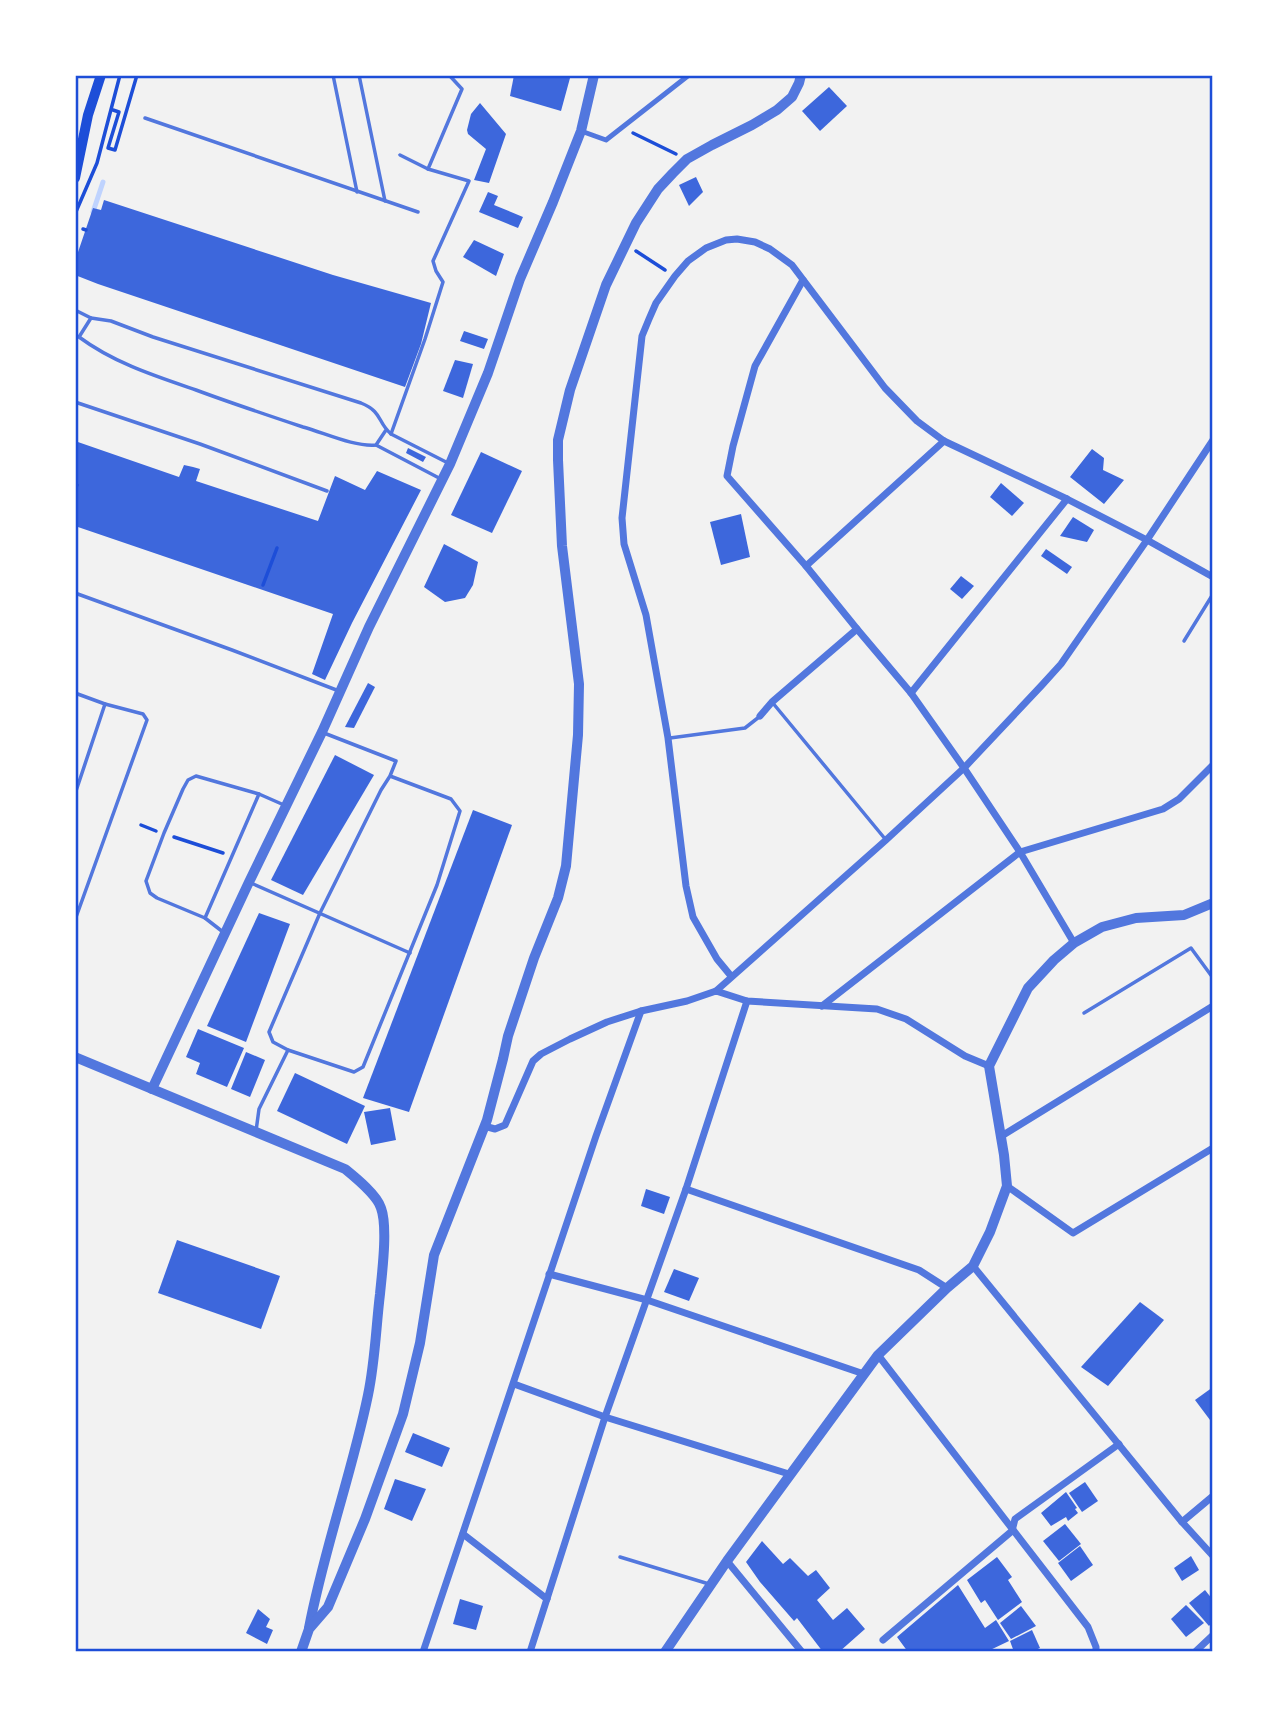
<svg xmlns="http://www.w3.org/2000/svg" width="1288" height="1727" font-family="Merriweather,serif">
	<rect width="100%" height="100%" fill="#f2f2f2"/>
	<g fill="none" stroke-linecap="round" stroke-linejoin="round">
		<path stroke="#bfd3fe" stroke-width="5" d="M93 212 103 182"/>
	</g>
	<g fill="#3d67dc">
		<path d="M514 75H539L570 78 561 111 510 96Z"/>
		<path d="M829 87 847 106 820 131 802 111Z"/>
		<path d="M480 103 506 134 489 183 474 180 486 149 468 134 467 130 471 114Z"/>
		<path d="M696 177 703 192 689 206 679 185Z"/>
		<path d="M488 192 498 196 494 205 523 217 518 228 479 212Z"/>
		<path d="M104 200 333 275 431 303 421 344 405 387 98 284 75 275V261L93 208 101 210Z"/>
		<path d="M474 240 504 254 496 276 463 257Z"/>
		<path d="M464 331 488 339 484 349 460 341Z"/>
		<path d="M455 360 473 364 463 398 443 391Z"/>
		<path d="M75 441 179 477 184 465 193 467 200 469 196 481 318 521 335 476 365 490 377 471 421 490 352 623 325 680 312 674 333 614 75 526Z"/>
		<path d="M408 448 426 457 423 462 406 453Z"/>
		<path d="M1092 449 1104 458 1103 470 1124 480 1104 504 1070 477Z"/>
		<path d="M481 452 522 471 492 533 451 515Z"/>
		<path d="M1001 483 1024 503 1012 516 990 497Z"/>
		<path d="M741 514 750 557 721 565 710 522Z"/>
		<path d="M1073 517 1094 530 1087 542 1060 536Z"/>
		<path d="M444 544 478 562 473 585 465 598 445 602 424 587Z"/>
		<path d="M1046 549 1072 567 1067 574 1041 556Z"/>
		<path d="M961 576 974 586 962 599 950 589Z"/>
		<path d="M368 683 375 687 354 728 345 727Z"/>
		<path d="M335 755 374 775 303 895 271 880Z"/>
		<path d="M473 810 512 825 409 1112 363 1098Z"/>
		<path d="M259 913 290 924 246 1042 207 1026Z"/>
		<path d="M198 1029 244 1048 227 1087 196 1074 200 1063 186 1057Z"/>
		<path d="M246 1052 265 1060 250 1097 231 1089Z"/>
		<path d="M295 1073 365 1106 347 1144 277 1111Z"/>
		<path d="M390 1108 396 1140 371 1145 364 1112Z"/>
		<path d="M646 1189 670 1197 664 1214 641 1206Z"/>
		<path d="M177 1240 280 1276 261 1329 158 1293Z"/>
		<path d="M674 1269 699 1278 689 1301 664 1292Z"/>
		<path d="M1140 1302 1164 1320 1108 1386 1081 1367Z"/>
		<path d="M1213 1387V1424L1195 1400Z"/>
		<path d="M413 1433 450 1448 442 1467 405 1452Z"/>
		<path d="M395 1479 426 1489 412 1521 384 1509Z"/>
		<path d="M1085 1482 1098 1501 1082 1512 1069 1493Z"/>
		<path d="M1066 1492 1077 1508 1075 1509 1078 1513 1068 1521 1066 1517 1051 1526 1041 1513Z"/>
		<path d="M1065 1524 1081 1544 1059 1561 1043 1541Z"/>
		<path d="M762 1541 783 1564 790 1558 808 1576 816 1570 830 1588 817 1600 833 1620 847 1608 865 1629 839 1652H823L797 1618 794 1621 760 1582 746 1562Z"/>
		<path d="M1080 1546 1093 1565 1071 1581 1058 1563Z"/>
		<path d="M1191 1556 1199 1570 1182 1581 1174 1568Z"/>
		<path d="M997 1557 1012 1577 1008 1580 1022 1602 998 1620 985 1600 981 1603 967 1580Z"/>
		<path d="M958 1585 985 1628 996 1620 1009 1641 986 1652H908L897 1637Z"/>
		<path d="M1205 1590 1213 1600V1621L1209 1626 1189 1603Z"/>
		<path d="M460 1599 483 1606 476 1630 453 1624Z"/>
		<path d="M1186 1605 1204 1623 1186 1637 1171 1619Z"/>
		<path d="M1021 1606 1036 1626 1011 1639 1000 1623Z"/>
		<path d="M258 1609 270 1619 266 1627 273 1630 267 1644 246 1633Z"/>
		<path d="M1032 1630 1040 1648 1031 1652H1014L1010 1641Z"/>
	</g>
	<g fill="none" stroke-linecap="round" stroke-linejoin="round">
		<g stroke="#1d4ed8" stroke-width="3.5">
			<path d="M113 110 119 112 108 148 115 150 137 75"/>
			<path d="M633 133 676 154"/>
			<path d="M75 214 97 163 120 75"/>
			<path d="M83 229 86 230"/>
			<path d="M636 251 665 270"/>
			<path d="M75 489 77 485"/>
			<path d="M263 585 277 548"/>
			<path d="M141 825 156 831"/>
			<path d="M174 837 223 853"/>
		</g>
		<g stroke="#5277de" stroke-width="3.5">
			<path d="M333 75 357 192"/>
			<path d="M359 75 385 201"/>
			<path d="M145 118 418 212"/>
			<path d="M400 155 428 169"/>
			<path d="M75 310 91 318"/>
			<path d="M75 402 200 444 327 491"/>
			<path d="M386 430 376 445C354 447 325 433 303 427 267 415 231 403 196 390 155 376 114 363 79 337L91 318 111 321 153 337 361 403C383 412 377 422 391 434L448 463"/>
			<path d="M391 434 425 339 443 282 436 271 433 261 469 181 428 169 462 89 449 75"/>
			<path d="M376 445 439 478"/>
			<path d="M75 593 232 650 339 691"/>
			<path d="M1184 641 1213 594"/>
			<path d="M75 693 105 704 143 714 147 720 75 920"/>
			<path d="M772 702 886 840"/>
			<path d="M324 733 396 761 390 776 451 799 460 811 437 885 363 1067 354 1072 288 1050 273 1042 269 1032 320 913 381 790 390 776"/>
			<path d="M670 738 745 728 759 717"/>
			<path d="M75 794 105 704"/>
			<path d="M251 883 410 953"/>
			<path d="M205 918 157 898 150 893 146 881 164 833 183 789 188 780 196 776 259 794"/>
			<path d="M223 932 205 918 259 794 284 805"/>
			<path d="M1084 1013 1191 948 1213 978"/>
			<path d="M256 1131 259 1109 288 1050"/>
			<path d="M620 1557 709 1584"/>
		</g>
		<path stroke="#5277de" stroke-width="5" d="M581 131 606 140 689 75"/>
		<g stroke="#5277de" stroke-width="7">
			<path d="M803 280 755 366 733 446 727 476 806 566 857 629 911 693 964 768 1020 852 1074 943"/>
			<path d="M806 566 944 441"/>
			<path d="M911 693 1067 499"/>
			<path d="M760 716 772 702 857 629"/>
			<path d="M731 976 717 959 693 917 686 886 668 738 646 615 624 544 622 518 642 336 649 319 656 303 675 276 688 261 706 248 726 240 737 239 755 242 770 249 792 265 885 388 917 421 944 441 1067 499 1147 540 1213 577"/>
			<path d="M716 991 886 840 964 768 1042 685 1061 664 1147 540 1213 440"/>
			<path d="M822 1006 1020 852 1163 809 1179 799 1213 765"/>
			<path d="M484 1126 495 1129 505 1125 533 1061 541 1054 570 1039 607 1022 641 1011 687 1001 716 991 747 1001 877 1009 906 1019 965 1056 989 1066"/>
			<path d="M1000 1137 1213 1006"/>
			<path d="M1007 1186 1073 1233 1213 1148"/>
			<path d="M686 1189 919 1270 947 1288"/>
			<path d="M973 1266 1182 1522 1213 1556"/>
			<path d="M549 1274 647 1300 864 1374"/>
			<path d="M878 1355 1088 1627 1096 1647V1652"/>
			<path d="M514 1384 605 1417 789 1474"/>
			<path d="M1182 1522 1213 1496"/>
			<path d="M463 1534 547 1599"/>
			<path d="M727 1561 802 1652"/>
			<path d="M883 1640 1012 1531 1015 1519 1119 1444"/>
			<path d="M423 1652 596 1136 641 1011"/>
			<path d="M530 1652 605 1417 686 1189 747 1001"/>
			<path d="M1195 1652 1213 1635"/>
		</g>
		<g stroke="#5277de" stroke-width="10">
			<path d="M75 1057 345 1169C356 1178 377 1195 381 1208 388 1227 382 1273 380 1294 376 1327 375 1362 368 1395 352 1473 324 1549 309 1628"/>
			<path d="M152 1089 249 882 322 732 369 627 450 464 488 373 520 279 553 202 581 131 594 75"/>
			<path d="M301 1652 309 1629 328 1607 365 1519 403 1414 420 1343 434 1255 487 1120 503 1059 508 1036 534 958 558 898 566 866 578 735 579 684 562 546 558 460V440L570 390 606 285 636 223 658 189 673 173 687 159 712 145 752 125 777 110 792 97 799 83 801 75"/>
			<path d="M665 1652 727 1561 878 1355 947 1288 973 1266 990 1232 1007 1186 1004 1155 989 1066 1028 988 1054 960 1074 943 1102 927 1136 918 1184 915 1213 903"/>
		</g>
		<path stroke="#1d4ed8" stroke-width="10" d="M75 178 88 115 101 75"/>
	</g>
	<rect width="1288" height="1727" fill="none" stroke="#ffffff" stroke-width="154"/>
	<rect x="77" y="77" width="1134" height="1573" fill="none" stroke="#1d4ed8" stroke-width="2.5"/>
</svg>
